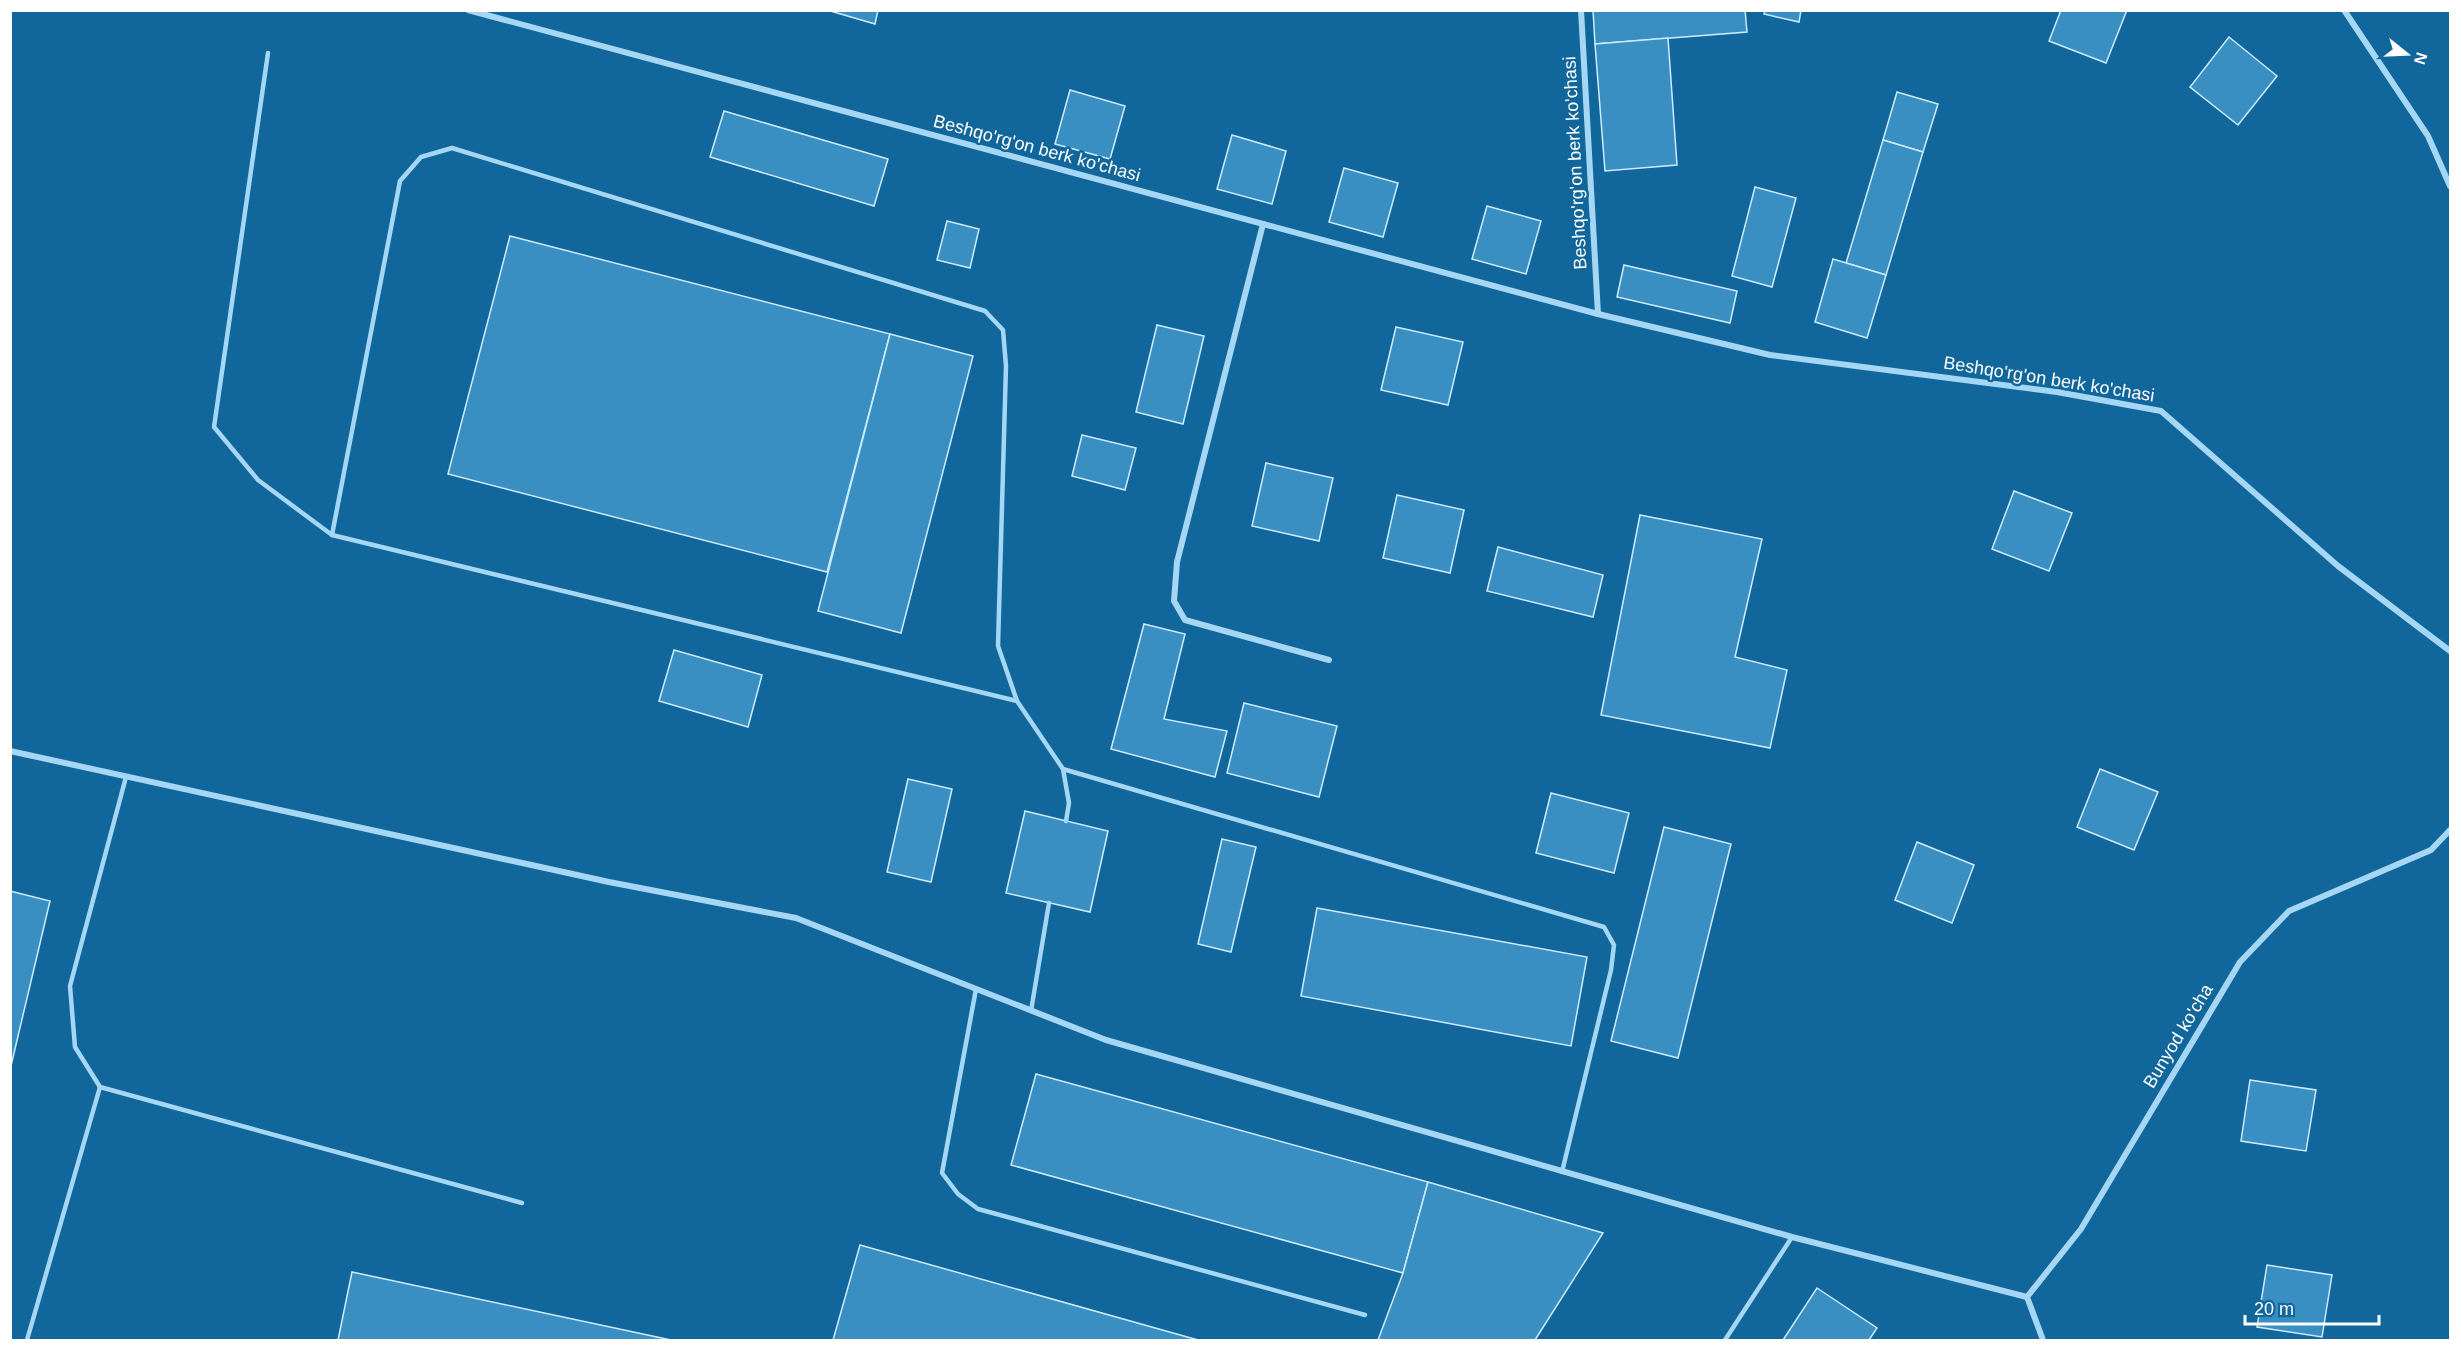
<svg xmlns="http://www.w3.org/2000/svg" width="2461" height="1351" font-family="Arial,sans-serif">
	<rect width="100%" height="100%" fill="#11669b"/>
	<g fill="#398fc2" stroke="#cdecfe" stroke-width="1.5">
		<path d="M827 10H878L875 24Z"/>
		<path d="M1593 10H1745L1747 32 1595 44Z"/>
		<path d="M1765 10H1801L1799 22 1764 14Z"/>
		<path d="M2061 10H2127L2106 63 2049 41Z"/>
		<path d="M2229 37 2277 76 2238 125 2190 87Z"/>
		<path d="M1668 38 1677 165 1605 171 1595 44Z"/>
		<path d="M1070 90 1125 106 1110 159 1055 144Z"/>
		<path d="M1897 92 1938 104 1923 152 1883 140Z"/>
		<path d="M724 111 888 159 874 206 710 157Z"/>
		<path d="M1232 135 1286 151 1272 204 1217 189Z"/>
		<path d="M1883 140 1923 152 1886 275 1846 263Z"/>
		<path d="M1344 168 1398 183 1383 237 1329 222Z"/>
		<path d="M1755 187 1796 198 1772 287 1732 276Z"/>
		<path d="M1487 206 1541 221 1526 274 1472 259Z"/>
		<path d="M947 221 979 229 970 268 937 260Z"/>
		<path d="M510 236 890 334 827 572 448 474Z"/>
		<path d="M1833 259 1886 275 1867 338 1815 322Z"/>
		<path d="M1624 265 1737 291 1730 323 1617 297Z"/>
		<path d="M1157 325 1204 336 1183 424 1136 412Z"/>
		<path d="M1396 327 1463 342 1448 405 1381 390Z"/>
		<path d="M890 334 973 356 901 633 818 611Z"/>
		<path d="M1082 435 1136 448 1125 490 1072 476Z"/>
		<path d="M1266 463 1333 478 1319 541 1252 526Z"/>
		<path d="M2014 491 2072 513 2049 571 1992 549Z"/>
		<path d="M1397 495 1464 510 1450 573 1383 558Z"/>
		<path d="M1640 515 1762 539 1735 657 1787 670 1770 748 1601 715Z"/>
		<path d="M1498 547 1603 575 1593 617 1487 591Z"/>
		<path d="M1144 624 1185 634 1164 719 1227 731 1215 777 1111 749Z"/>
		<path d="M674 650 762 675 748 727 659 701Z"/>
		<path d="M1244 703 1337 726 1319 797 1227 773Z"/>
		<path d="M2100 769 2158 792 2134 850 2077 827Z"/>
		<path d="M908 779 952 789 931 882 887 872Z"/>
		<path d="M1551 793 1629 813 1614 873 1536 853Z"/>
		<path d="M1025 811 1108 831 1090 912 1006 893Z"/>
		<path d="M1664 827 1731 844 1678 1058 1611 1041Z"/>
		<path d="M1222 839 1256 847 1231 952 1198 944Z"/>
		<path d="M1917 842 1974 865 1952 923 1895 900Z"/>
		<path d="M10 891 50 901 10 1070Z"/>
		<path d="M1317 908 1587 957 1571 1046 1301 996Z"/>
		<path d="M1036 1074 1428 1182 1403 1273 1011 1165Z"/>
		<path d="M2250 1080 2316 1090 2306 1151 2241 1141Z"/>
		<path d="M1428 1182 1603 1233 1535 1340H1378L1403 1273Z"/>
		<path d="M860 1245 1198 1340H833Z"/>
		<path d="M2267 1265 2332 1275 2322 1337 2257 1327Z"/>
		<path d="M352 1272 671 1340H338Z"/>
		<path d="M1817 1288 1877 1328 1869 1340H1783Z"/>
	</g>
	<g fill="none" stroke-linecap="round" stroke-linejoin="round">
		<g stroke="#a5d7f4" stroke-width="4.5">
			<path d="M268 53 214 427 258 480 332 535 1017 701"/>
			<path d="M332 535 400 181 421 157 452 148 985 311 1003 330 1006 366 998 646 1017 701 1063 769 1069 803 1066 821"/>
			<path d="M1063 769 1604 927 1614 945 1611 970 1562 1172"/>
			<path d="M126 777 70 986 75 1047 100 1087 522 1203"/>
			<path d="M976 989 942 1173 958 1194 978 1209 1365 1315"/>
			<path d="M1031 1011 1049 903"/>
			<path d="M27 1340 100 1087"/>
			<path d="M1725 1340 1792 1237"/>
		</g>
		<g stroke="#a5d7f4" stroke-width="6">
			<path d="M468 10 1598 314 1770 355 2057 392 2161 411 2338 566 2450 651"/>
			<path d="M1581 10 1598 314"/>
			<path d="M2344 10 2428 136 2450 186"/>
			<path d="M1263 224 1177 562 1174 601 1185 620 1329 660"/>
			<path d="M10 751 609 882 796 918 1106 1040 1792 1237 2027 1297"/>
			<path d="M2043 1340 2027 1297 2081 1229 2240 962 2289 911 2431 850 2450 830"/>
		</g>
	</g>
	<g text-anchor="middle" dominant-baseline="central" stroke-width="5" stroke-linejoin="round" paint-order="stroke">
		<g font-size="18" fill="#fff" stroke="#11669b">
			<text transform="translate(1037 148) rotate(15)">Beshqo'rg'on berk ko'chasi</text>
			<text transform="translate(1575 163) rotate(-93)">Beshqo'rg'on berk ko'chasi</text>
			<text transform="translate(2049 379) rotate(9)">Beshqo'rg'on berk ko'chasi</text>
			<text transform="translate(2178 1036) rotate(-59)">Bunyod ko'cha</text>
		</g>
	</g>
	<rect width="2461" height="1351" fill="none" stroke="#ffffff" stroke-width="24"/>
	<g transform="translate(2407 54) rotate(108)" stroke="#11669b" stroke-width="4.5" paint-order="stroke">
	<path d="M0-4.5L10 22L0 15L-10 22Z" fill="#ffffff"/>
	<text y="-9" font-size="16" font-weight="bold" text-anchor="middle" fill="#ffffff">N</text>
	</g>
	<path d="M2245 1315v9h134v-9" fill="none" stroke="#ffffff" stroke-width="3"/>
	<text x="2254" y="1315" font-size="18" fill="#ffffff" stroke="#11669b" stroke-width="4.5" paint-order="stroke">20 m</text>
</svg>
